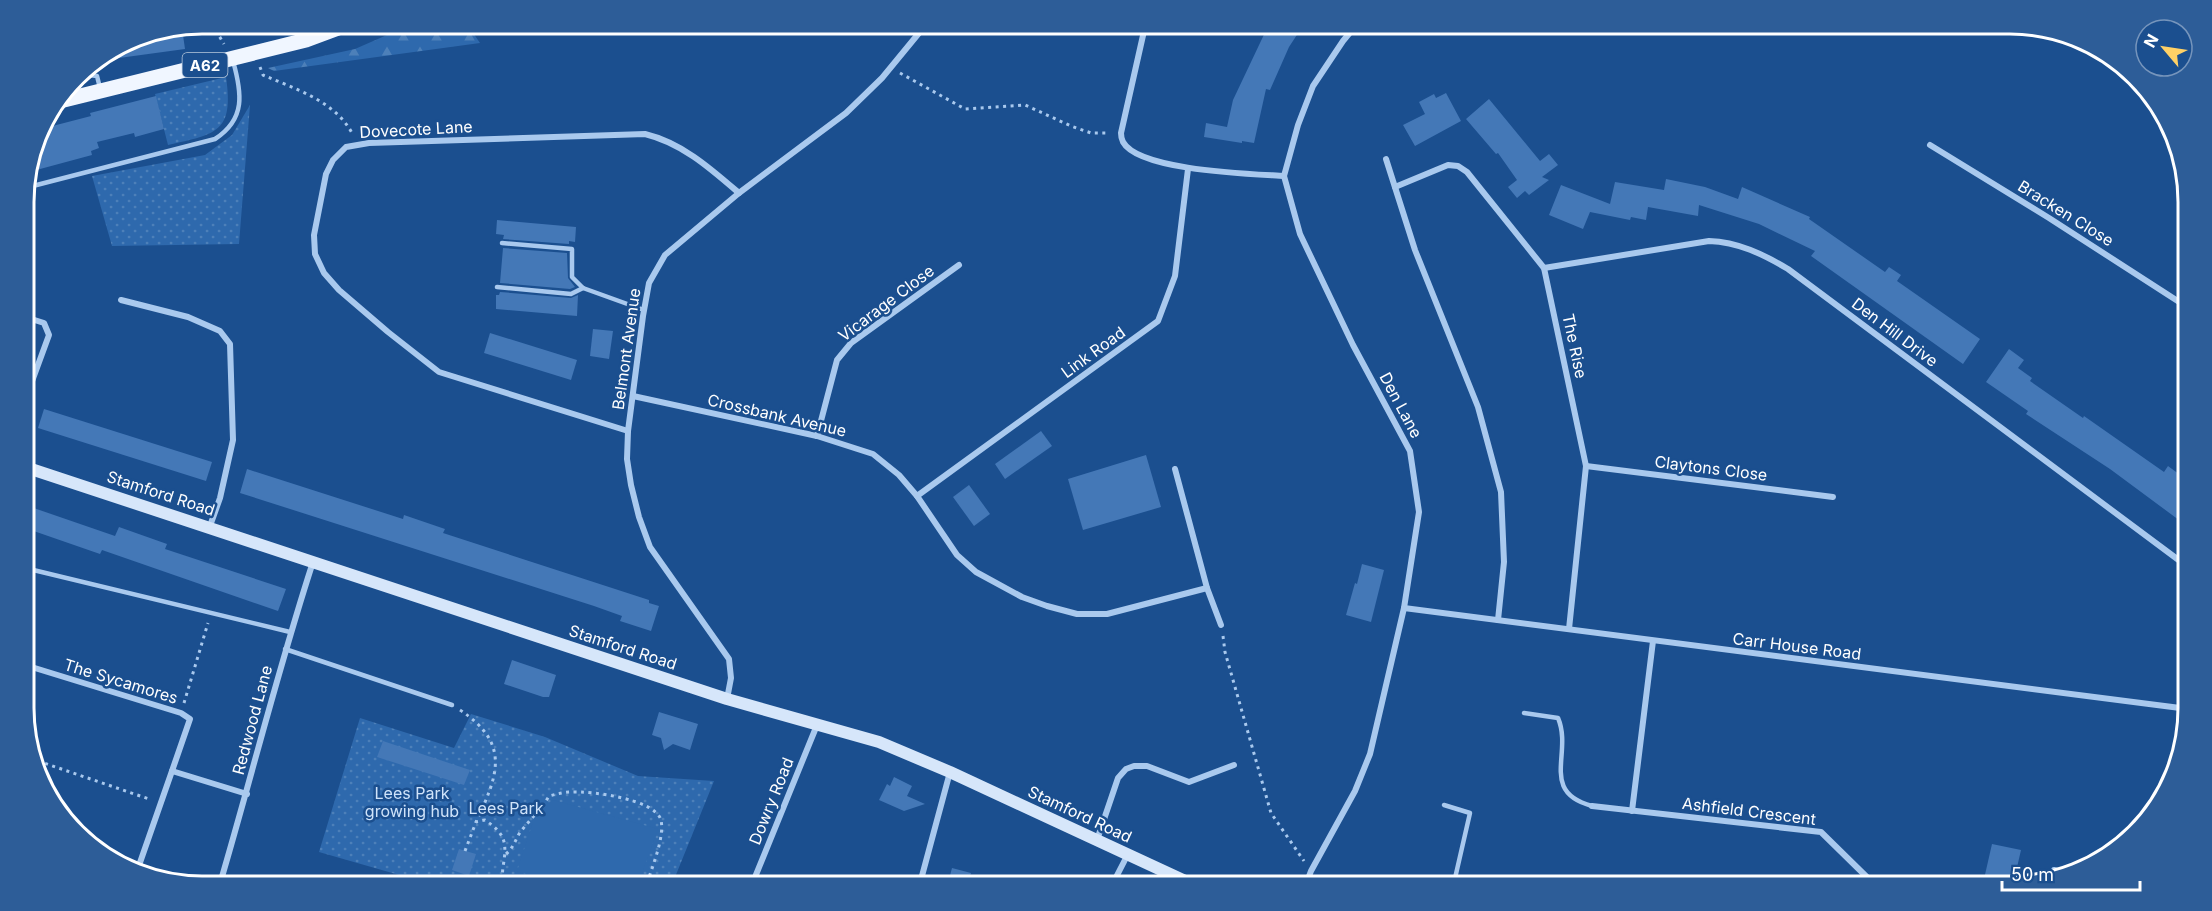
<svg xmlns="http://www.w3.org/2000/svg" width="2212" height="911" font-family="Inter,sans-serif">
	<defs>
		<pattern id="green-dots" width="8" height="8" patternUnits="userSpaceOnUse" patternTransform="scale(1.5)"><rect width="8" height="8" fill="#2e69ad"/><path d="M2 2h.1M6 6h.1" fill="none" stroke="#4d80b9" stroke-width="1.8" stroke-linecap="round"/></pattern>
		<pattern id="forest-firs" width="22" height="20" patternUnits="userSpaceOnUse" patternTransform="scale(1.5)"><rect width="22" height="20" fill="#2e69ad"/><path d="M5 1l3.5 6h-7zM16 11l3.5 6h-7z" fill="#4d80b9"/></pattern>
	</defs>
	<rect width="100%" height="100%" fill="#1b4f8f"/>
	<g fill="url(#green-dots)">
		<path d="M226 77C234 132 217 134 168 145L155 94Z"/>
		<path d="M250 105 239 244 112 246 92 176 205 155 232 135Z"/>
		<path d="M471 714 545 737 638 776 714 781 671 887H441L319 852 360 718 454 748Z"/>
	</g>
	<path fill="url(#forest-firs)" d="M412 24H467L480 43 274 71 268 68 355 49Z"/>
	<path fill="#2e69ad" d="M553 800 658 829 637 887H564L517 871 532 825Z"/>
	<g fill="#4478b7">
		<path d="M1269 24H1304L1289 47 1270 90 1266 89 1254 143 1242 141V143L1204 137 1206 123 1227 127 1233 100Z"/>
		<path d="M182 28 185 49 97 61 135 37Z"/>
		<path d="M1446 93 1461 121 1415 146 1403 125 1425 114 1419 102 1434 94 1436 98Z"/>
		<path d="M156 96 164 129 135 137 134 133 97 142 99 148 91 151 92 155 29 172 41 129 91 116 90 113Z"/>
		<path d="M1489 99 1540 161 1549 154 1558 165 1542 177 1549 180 1529 195 1525 191 1517 198 1508 187 1517 180 1498 153 1496 154 1466 119Z"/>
		<path d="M1666 179 1705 187 1738 199 1742 187 1810 217 1809 219 1885 272 1889 267 1901 275 1897 281 1980 339 1963 364 1811 256 1815 251 1759 224 1699 205 1698 216 1648 207 1646 220 1631 217 1630 220 1590 212 1583 229 1549 215 1561 185 1610 204 1615 182 1664 190Z"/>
		<path d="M497 220 576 227 575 242 569 241V244L503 239 504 235 496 234Z"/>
		<path d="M503 248 567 253 568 278 575 287 570 289 500 283Z"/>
		<path d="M500 292 571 298 578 295 577 316 496 309V295H499Z"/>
		<path d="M593 329 613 331 609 359 590 356Z"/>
		<path d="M490 333 577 360 571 380 484 353Z"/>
		<path d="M2009 349 2024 360 2018 368 2032 378 2030 381 2083 418 2084 416 2164 472 2168 466 2187 480V526L2110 469 2026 414 2028 411 1986 382Z"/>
		<path d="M44 409 212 462 206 481 38 428Z"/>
		<path d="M1041 431 1052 446 1005 479 995 464Z"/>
		<path d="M1146 455 1161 507 1083 530 1068 479Z"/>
		<path d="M247 469 403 519 404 515 445 529 443 533 649 600V603L659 606 651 631 620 621 622 616 594 606 240 493Z"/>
		<path d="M969 485 990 514 974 526 953 497Z"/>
		<path d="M25 505 115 536 119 527 167 544 165 549 286 589 278 611 102 550 100 554 25 528Z"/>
		<path d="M1362 564 1384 570 1371 622 1346 615 1355 583 1357 584Z"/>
		<path d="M512 660 556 675 549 697H543L504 684Z"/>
		<path d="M659 712 698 724 690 750 673 744 664 750 661 738 652 735Z"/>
		<path d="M383 741 470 770 464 785 377 757Z"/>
		<path d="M894 777 912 786 907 796 925 804 904 811 879 800 887 784 890 786Z"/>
		<path d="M1992 844 2021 850 2013 885 1984 879Z"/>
		<path d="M459 849 476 854 469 876 452 870Z"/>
		<path d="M952 868 971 873 967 887H947Z"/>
	</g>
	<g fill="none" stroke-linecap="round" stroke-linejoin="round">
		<g stroke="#a9c9ee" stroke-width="3" stroke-dasharray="3 4.5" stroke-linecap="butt">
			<path d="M212 24 224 44"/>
			<path d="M260 67 263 75C295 89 336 101 353 135"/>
			<path d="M900 73 965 109 1025 105 1071 126 1091 133H1109"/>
			<path d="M1223 636 1225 652 1271 813 1304 861"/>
			<path d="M184 703 208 623"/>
			<path d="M460 710C511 744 498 775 476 822"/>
			<path d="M38 761 149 799"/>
			<path d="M465 851 476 822 485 820C506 834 507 843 503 867 502 874 503 880 501 887"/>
			<path d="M506 854C513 848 515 841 519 834 528 821 541 810 549 796 557 794 564 792 572 792 591 791 655 799 661 820 665 838 651 869 646 887"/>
		</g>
		<g stroke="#a9c9ee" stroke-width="4.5">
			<path d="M80 74 97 76 100 88"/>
			<path d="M25 188 215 139C246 119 242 93 233 61"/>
			<path d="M502 243 572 249V277L583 288 644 310"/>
			<path d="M497 287 571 294 583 288"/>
			<path d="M25 568 290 632"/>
			<path d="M285 649 452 705"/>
			<path d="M1524 713 1558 718C1573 753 1539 792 1592 806"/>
			<path d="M1444 805 1470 813 1453 887"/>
		</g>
		<g stroke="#a9c9ee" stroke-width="6">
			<path d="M1147 24 1144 31 1121 133C1121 135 1122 140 1123 142 1139 171 1253 174 1284 176"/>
			<path d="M1930 145 2049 218 2187 307"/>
			<path d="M1386 159 1415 250 1478 407 1501 492 1504 562 1498 620"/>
			<path d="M1395 187 1448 165 1458 166 1467 172 1544 268 1586 466 1569 629"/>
			<path d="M1544 268 1709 241C1738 242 1763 254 1788 269L2188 567"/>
			<path d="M121 300 188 317 220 331 230 344 233 440 220 498 210 526"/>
			<path d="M25 317 44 323 49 335 31 384 25 395"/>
			<path d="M633 396 817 436 873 454 899 475 917 496 957 555 976 572 1022 597 1047 606 1077 614H1107L1207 588"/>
			<path d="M628 431 439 372 388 332 339 290 324 273 315 254 314 235 326 174 333 160 346 147 369 143 645 134C682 143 710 168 739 193"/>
			<path d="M817 436 837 360 851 343 959 265"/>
			<path d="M1586 466 1833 497"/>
			<path d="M1175 469 1207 588 1221 625"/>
			<path d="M917 496 1158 321 1175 276 1188 169"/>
			<path d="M1404 608 2188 709"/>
			<path d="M25 665 181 713 190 719 172 771"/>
			<path d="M727 699 731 678 729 659 650 547 639 517 631 485 627 459 628 431 643 316 649 283 665 255 739 193 846 113 882 78 919 33 924 24"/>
			<path d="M1592 806 1821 832 1877 887"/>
			<path d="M1632 811 1653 641"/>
			<path d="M1097 840 1118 778 1126 769 1134 766H1147L1189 782 1234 765"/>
			<path d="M2054 870 2072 875"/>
			<path d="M136 874 172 771 247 794"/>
			<path d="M219 887C251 779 278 669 313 562"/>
			<path d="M751 887 817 725"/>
			<path d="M919 887 950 772"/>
			<path d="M1111 887 1128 854"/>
			<path d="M1305 887 1311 871 1355 791 1370 754 1404 608 1419 512 1410 451 1353 345 1300 234 1284 176 1298 125 1313 86 1343 41 1357 24"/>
		</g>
		<path stroke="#d6e6fa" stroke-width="12" d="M25 467 727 699 879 742 950 772 1198 887"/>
		<path stroke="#f0f6ff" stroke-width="15" d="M60 101 306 40 349 24"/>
	</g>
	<g text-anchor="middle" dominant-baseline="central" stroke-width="5" stroke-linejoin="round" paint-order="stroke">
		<rect fill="#1b4f8f" stroke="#bbcadd" stroke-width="1.5" x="182.5" y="53" width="45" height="24" rx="4.5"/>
		<g font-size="15" font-weight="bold" fill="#fff">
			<text x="205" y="65">A62</text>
		</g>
		<g font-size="16" fill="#fff" stroke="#1b4f8f">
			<text transform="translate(416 129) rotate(-3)">Dovecote Lane</text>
			<text transform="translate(2066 213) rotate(32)">Bracken Close</text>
			<text transform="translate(886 303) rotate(-37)">Vicarage Close</text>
			<text transform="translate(1895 332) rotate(37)">Den Hill Drive</text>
			<text transform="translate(1575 346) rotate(78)">The Rise</text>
			<text transform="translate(626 349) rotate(-82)">Belmont Avenue</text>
			<text transform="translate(1093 352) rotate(-36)">Link Road</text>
			<text transform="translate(1401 405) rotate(62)">Den Lane</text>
			<text transform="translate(777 415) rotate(13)">Crossbank Avenue</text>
			<text transform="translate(1711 468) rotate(7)">Claytons Close</text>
			<text transform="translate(161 493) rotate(18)">Stamford Road</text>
			<text transform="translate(1797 646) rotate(7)">Carr House Road</text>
			<text transform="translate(623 647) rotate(18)">Stamford Road</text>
			<text transform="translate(121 681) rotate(17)">The Sycamores</text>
			<text transform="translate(252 720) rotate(-75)">Redwood Lane</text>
			<text transform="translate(771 801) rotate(-68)">Dowry Road</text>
			<text transform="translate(1749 811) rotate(7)">Ashfield Crescent</text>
			<text transform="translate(1080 814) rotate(25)">Stamford Road</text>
		</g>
		<g font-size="16" fill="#cfe3fa" stroke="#1b4f8f">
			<text x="412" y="793">Lees Park<tspan x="412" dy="18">growing hub</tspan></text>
			<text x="506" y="808">Lees Park</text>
		</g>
	</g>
	<path d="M0 0H2212V911H0ZM202 34H2010A168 168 0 0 1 2178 202V708A168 168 0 0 1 2010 876H202A168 168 0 0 1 34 708V202A168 168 0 0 1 202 34Z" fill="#2d5d98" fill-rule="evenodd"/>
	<path fill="none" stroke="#fff" stroke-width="3" d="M202 34H2010A168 168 0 0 1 2178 202V708A168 168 0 0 1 2010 876H202A168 168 0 0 1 34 708V202A168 168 0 0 1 202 34Z"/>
	<g transform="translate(2164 48) rotate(299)"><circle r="28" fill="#1b4f8f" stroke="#7695bc" stroke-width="1.5"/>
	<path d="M0-4.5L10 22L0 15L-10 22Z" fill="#ffd166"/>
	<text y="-9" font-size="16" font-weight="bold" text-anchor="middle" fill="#ffffff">N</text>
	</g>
	<path d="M2002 881v9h138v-9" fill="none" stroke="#ffffff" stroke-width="3"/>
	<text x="2011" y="881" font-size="18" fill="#ffffff" stroke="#1b4f8f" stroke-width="4.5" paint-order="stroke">50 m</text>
</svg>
